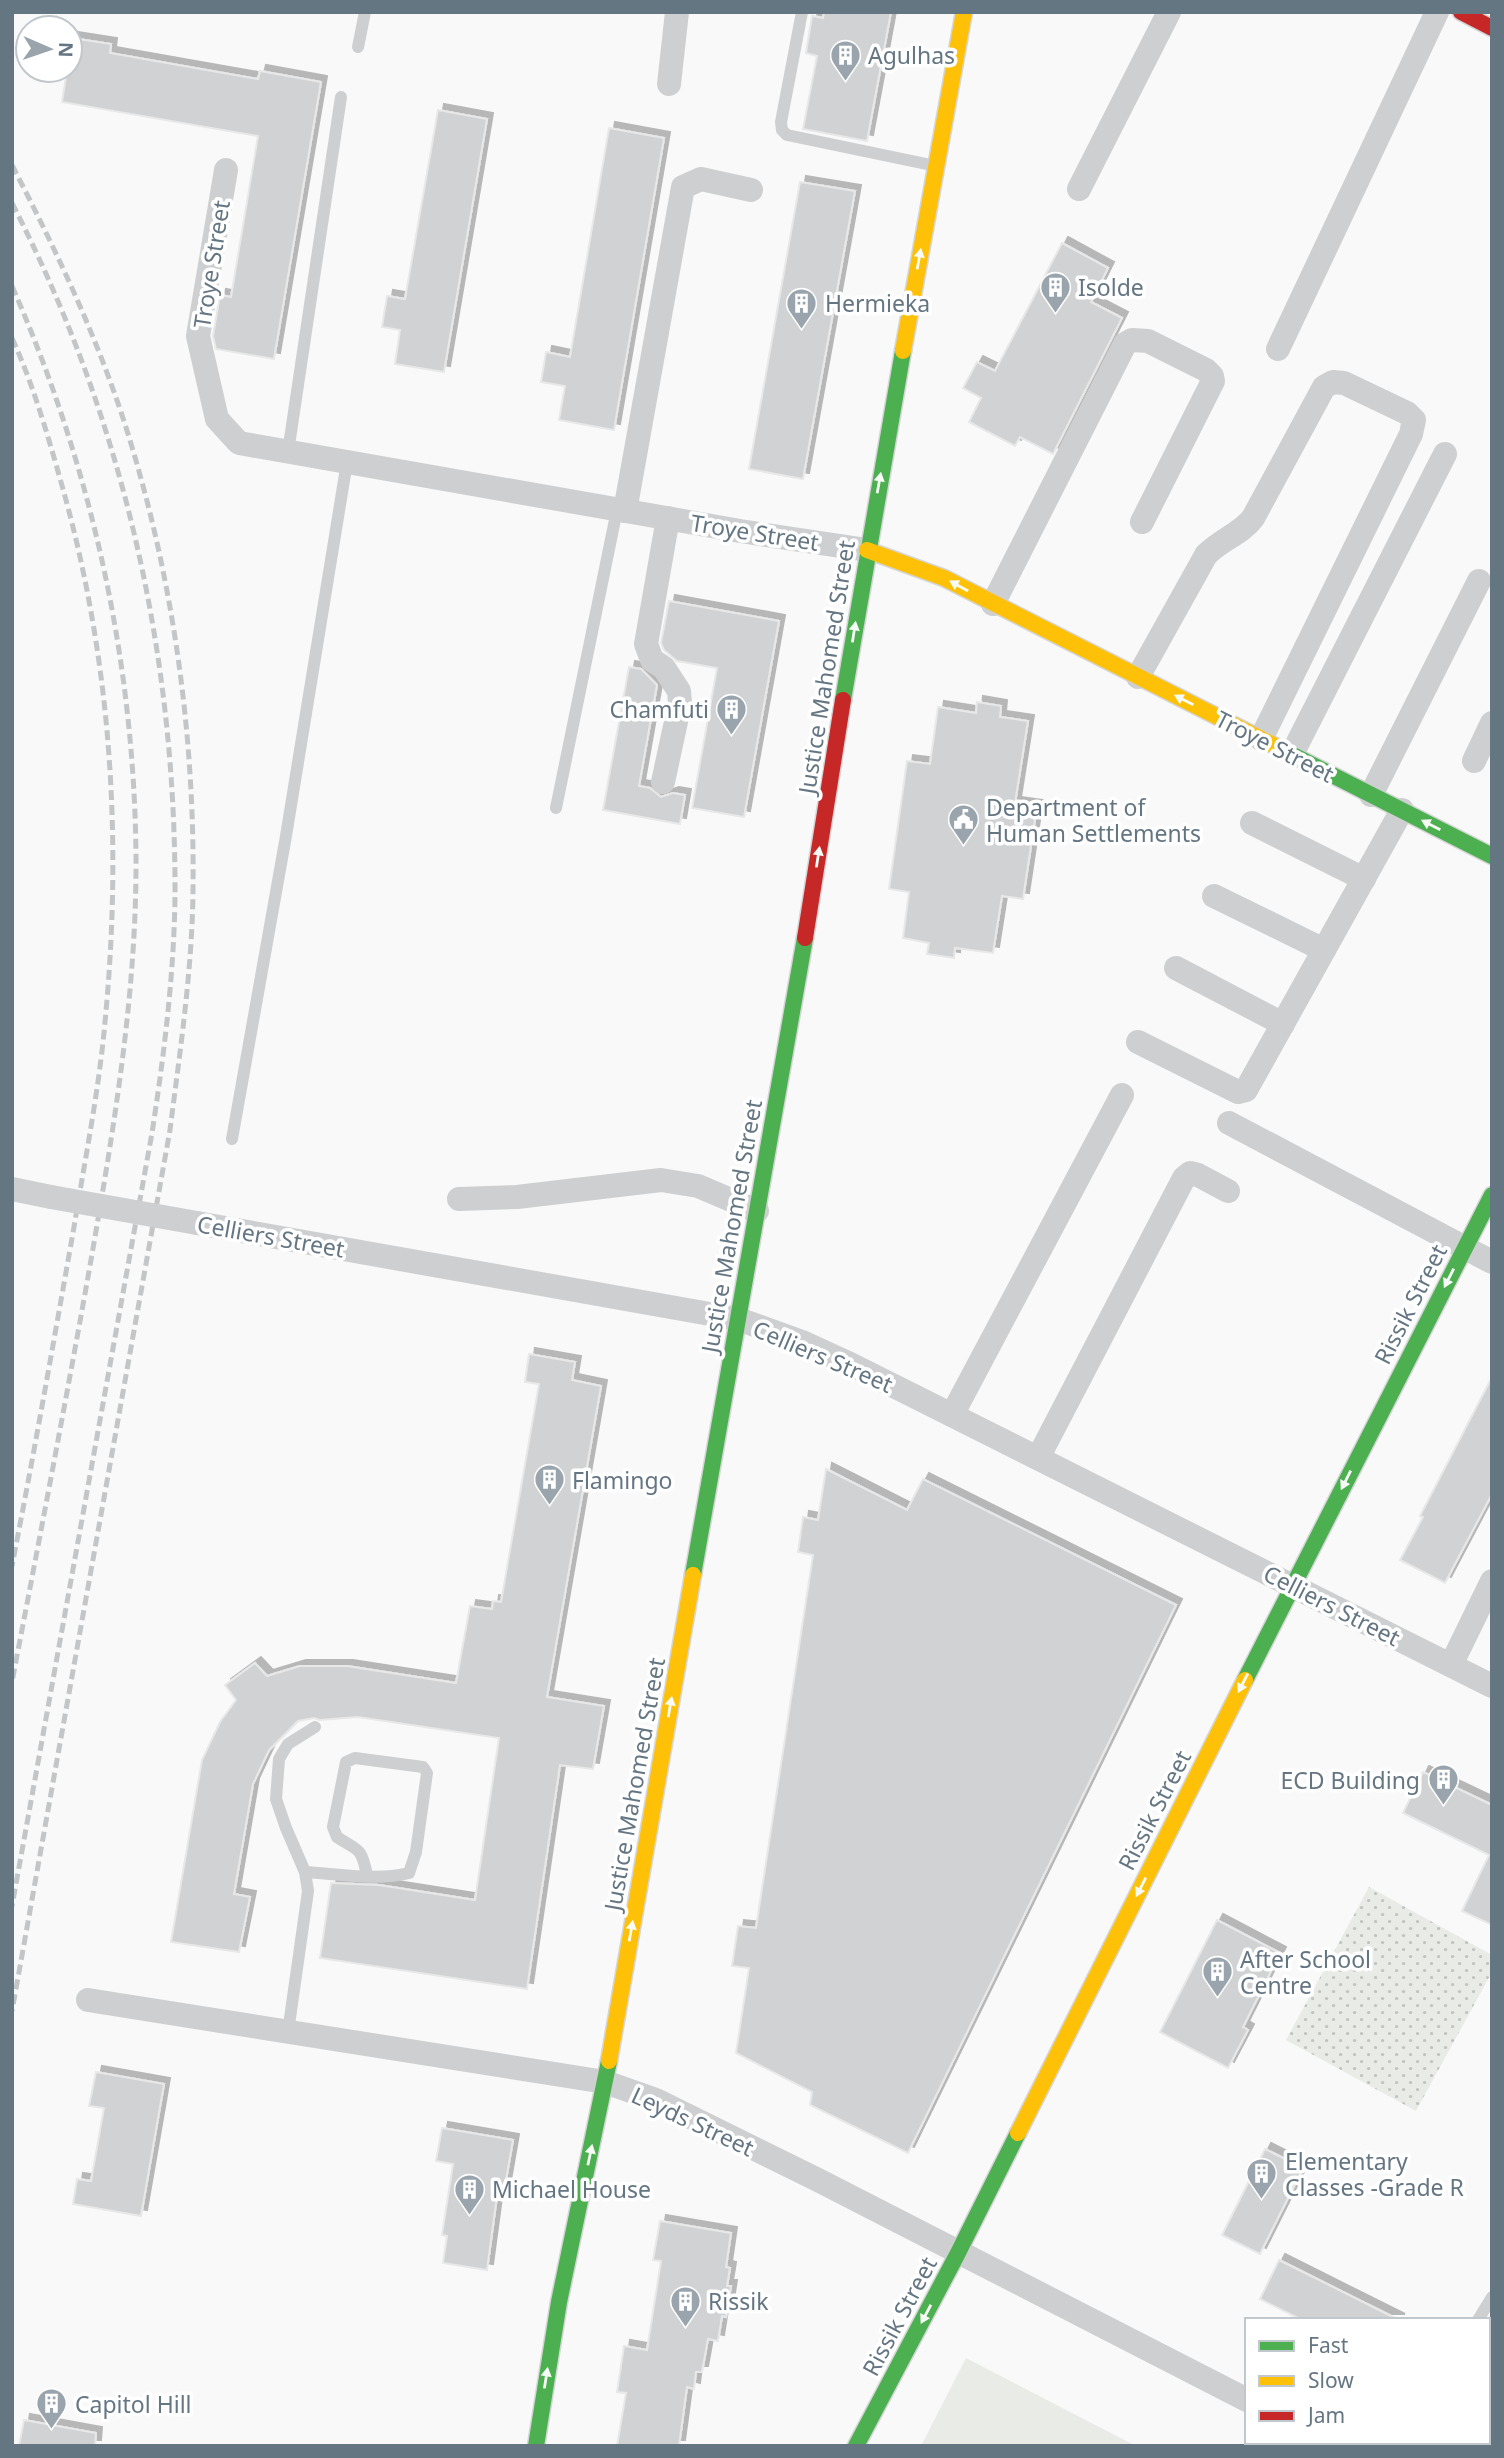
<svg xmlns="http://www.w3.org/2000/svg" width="1504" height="2458" font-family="'Noto Sans',sans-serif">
	<defs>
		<pattern id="grass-dots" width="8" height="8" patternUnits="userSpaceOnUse" patternTransform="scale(1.75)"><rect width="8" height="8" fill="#e8ebe6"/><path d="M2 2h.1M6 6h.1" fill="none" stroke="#c0c3c0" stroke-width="1.8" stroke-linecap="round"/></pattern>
		<filter id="shadow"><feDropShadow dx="6" dy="-6" stdDeviation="0" flood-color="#0004"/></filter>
	</defs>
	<rect width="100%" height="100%" fill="#f9f9f9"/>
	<path fill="url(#grass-dots)" d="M1369 1887 1492 1955V1972L1416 2111 1286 2040Z"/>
	<path fill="#e8ebe6" d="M966 2358 1136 2446H921Z"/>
	<g fill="#d0d2d3" stroke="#e8e8e8" stroke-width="2" filter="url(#shadow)">
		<path d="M824 12H891L867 141 803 129 817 56 806 53 812 16 823 18Z"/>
		<path d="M72 38 111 44 110 53 258 79 260 71 321 82 274 359 216 349 213 336 220 295 231 297 258 136 62 102 67 70H70Z"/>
		<path d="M438 110 487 119 444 372 395 364 400 330 382 327 387 296 405 299Z"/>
		<path d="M609 128 664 138 614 430 559 420 565 386 541 382 546 352 570 357Z"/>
		<path d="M800 182 855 191 803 479 749 469Z"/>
		<path d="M1062 243 1108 268 1091 302 1122 318 1053 454 1020 437 1015 446 969 422 981 398 963 388 977 362 995 371Z"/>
		<path d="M669 601 779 621 744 817 692 808 717 668 677 661 664 650 661 643Z"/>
		<path d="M629 667 641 669 657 685 639 786 650 788 661 797 673 793 685 795 680 824 603 810Z"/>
		<path d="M977 702 1001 706 1000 717 1028 721 1015 803 1037 806 1023 899 1002 896 993 953 955 948 954 958 927 954 929 943 903 938 909 892 889 889 907 761 930 764 938 707 976 713Z"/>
		<path d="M529 1354 575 1362 572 1380 601 1386 547 1697 604 1706 593 1769 560 1765 527 1989 320 1958 331 1883 379 1885 475 1900 499 1738 358 1717 320 1720 314 1718 298 1721 269 1750 253 1784 234 1894 250 1897 239 1952 171 1942 202 1760 220 1722 236 1700 225 1685 255 1663 267 1676 300 1666H347L456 1683 470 1606 492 1609 493 1601 501 1602 539 1384 525 1382Z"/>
		<path d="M1492 1377V1494L1445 1583 1400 1560 1423 1517 1420 1516Z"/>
		<path d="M826 1469 907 1510 923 1479 1176 1605 908 2153 810 2105 812 2092 736 2053 749 1968 732 1966 738 1926 756 1928 813 1555 798 1552 803 1517 818 1520Z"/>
		<path d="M1423 1772 1492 1805V1925L1462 1911 1489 1855 1403 1813Z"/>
		<path d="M1217 1920 1280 1953 1243 2027 1248 2030 1228 2068 1160 2032Z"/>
		<path d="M96 2072 164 2084 141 2216 73 2204 77 2179 91 2181 104 2108 89 2106Z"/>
		<path d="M442 2128 513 2140 503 2197 497 2196 487 2270 443 2263 447 2236 442 2235 453 2164 436 2161Z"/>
		<path d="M1265 2149 1303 2168 1260 2254 1222 2235Z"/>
		<path d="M660 2221 731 2233 726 2267 730 2268 727 2286H731L726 2317 722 2316 718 2341 708 2339 702 2372H696L694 2389 687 2387 679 2446H617L626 2393 617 2392 624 2346 647 2350 661 2261 653 2260Z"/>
		<path d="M1279 2260 1399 2320H1302L1260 2299Z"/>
		<path d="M24 2420 96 2433 95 2446H19Z"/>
	</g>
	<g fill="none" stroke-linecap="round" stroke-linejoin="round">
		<defs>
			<g id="fast">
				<path d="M843 700 903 351"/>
				<path d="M1277 747 1492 856"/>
				<path d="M693 1575 805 938"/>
				<path d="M1245 1680 1492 1195"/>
				<path d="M536 2446 559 2302 609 2061"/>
				<path d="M856 2446 958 2253 1018 2133"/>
			</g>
			<g id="slow">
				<path d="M903 351 964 12"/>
				<path d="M867 550 944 578 1277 747"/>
				<path d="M609 2061 693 1575"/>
				<path d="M1018 2133 1245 1680"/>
			</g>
			<g id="jam">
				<path d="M1461 12 1492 28"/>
				<path d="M805 938 843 700"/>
			</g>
		</defs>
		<use href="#fast" stroke="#d5d6d7" stroke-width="19"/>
		<use href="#slow" stroke="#d5d6d7" stroke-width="19"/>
		<use href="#jam" stroke="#d5d6d7" stroke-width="19"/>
		<g stroke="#cecfd0" stroke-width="12">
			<path d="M802 12 781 122 782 130 787 135 936 166"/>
			<path d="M358 47 365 12"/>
			<path d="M288 452 341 97"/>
			<path d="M556 808 617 510"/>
			<path d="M232 1139 286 836 347 462"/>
			<path d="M305 1872C338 1874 377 1881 409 1873L416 1852 427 1773 423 1767 355 1758 346 1762 333 1827 337 1837C359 1852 361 1846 367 1875"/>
			<path d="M288 2032 308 1891 305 1872 286 1828 276 1799 279 1759 288 1744 315 1727"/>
			<path d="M1478 2320 1492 2297"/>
			<path d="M1406 2446 1408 2442"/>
		</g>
		<g stroke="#cecfd0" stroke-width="24">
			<path d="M669 84 677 12"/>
			<path d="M226 170 198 336 217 419 239 443 740 531 867 550"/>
			<path d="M1079 189 1169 12"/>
			<path d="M1278 349 1437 12"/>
			<path d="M625 511 683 187 701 179 751 190"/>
			<path d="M993 604 1125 344 1132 340 1148 341 1206 370 1212 376 1213 381 1142 522"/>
			<path d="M1138 677 1206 555C1220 540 1241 534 1253 518L1324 387 1333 382 1344 383 1407 413 1414 420 1411 434 1261 739"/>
			<path d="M1292 754 1445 454"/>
			<path d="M1474 761 1492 723"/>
			<path d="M663 782 680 703 679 691 664 668 652 660 646 644 668 518"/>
			<path d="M1371 795 1479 581"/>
			<path d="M1252 823 1364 879"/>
			<path d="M1214 896 1324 950"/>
			<path d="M1176 968 1283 1024"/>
			<path d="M1138 1042 1238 1092 1246 1090 1402 810"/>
			<path d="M1229 1123 1492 1262"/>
			<path d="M12 1189 51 1197"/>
			<path d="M459 1199 517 1197 661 1180 698 1186 757 1211"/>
			<path d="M197 1223 738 1319 802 1342 852 1365 1492 1686"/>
			<path d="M952 1415 1122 1095"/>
			<path d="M1038 1458 1184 1178 1190 1173 1198 1175 1228 1191"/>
			<path d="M1451 1665 1492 1581"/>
			<path d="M88 2000 605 2082 656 2100 818 2180 1247 2400"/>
			<path d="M1331 2442 1338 2446"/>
		</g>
		<use href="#fast" stroke="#4caf50" stroke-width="16"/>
		<use href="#slow" stroke="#ffc107" stroke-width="16"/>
		<use href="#jam" stroke="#c62828" stroke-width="16"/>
		<g stroke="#c3c5c6" stroke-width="5" stroke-dasharray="10 5" stroke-linecap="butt">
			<path d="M12 165C59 256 103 349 132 447 175 591 195 742 193 892 192 972 180 1051 170 1130L12 2011"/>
			<path d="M12 203C123 419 176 653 175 896 174 975 164 1055 152 1133L12 1906"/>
			<path d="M12 286C91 466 134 659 136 855 137 991 114 1127 91 1260 66 1401 39 1541 12 1682"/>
			<path d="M12 338C32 382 46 429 59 475 111 654 123 836 105 1022 99 1090 85 1159 74 1227 54 1340 34 1453 12 1566"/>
		</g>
		<path stroke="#cecfd0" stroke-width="24" d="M51 1197 197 1223"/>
	</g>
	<defs><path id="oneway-solid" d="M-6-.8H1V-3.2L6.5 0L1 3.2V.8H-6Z" transform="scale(1.75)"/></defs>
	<g fill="#f6fbf6">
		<use href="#oneway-solid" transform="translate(919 259) rotate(-80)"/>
		<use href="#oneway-solid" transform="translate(879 483) rotate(-80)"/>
		<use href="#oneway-solid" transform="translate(959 586) rotate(-151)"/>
		<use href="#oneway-solid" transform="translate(854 632) rotate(-81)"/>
		<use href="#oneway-solid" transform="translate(1184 700) rotate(-153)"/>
		<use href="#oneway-solid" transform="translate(1431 825) rotate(-153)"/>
		<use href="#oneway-solid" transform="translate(818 857) rotate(-81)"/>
		<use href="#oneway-solid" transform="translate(1449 1278) rotate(117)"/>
		<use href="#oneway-solid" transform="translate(1346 1480) rotate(117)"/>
		<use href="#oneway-solid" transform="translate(1243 1683) rotate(117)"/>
		<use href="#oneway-solid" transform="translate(670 1707) rotate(-80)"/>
		<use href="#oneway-solid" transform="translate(1141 1887) rotate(117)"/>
		<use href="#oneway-solid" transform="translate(631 1931) rotate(-80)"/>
		<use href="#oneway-solid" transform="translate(590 2155) rotate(-78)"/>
		<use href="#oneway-solid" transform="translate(926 2314) rotate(118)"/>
		<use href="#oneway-solid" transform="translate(546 2378) rotate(-81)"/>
	</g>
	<defs>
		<symbol id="building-pin" viewBox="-11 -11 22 30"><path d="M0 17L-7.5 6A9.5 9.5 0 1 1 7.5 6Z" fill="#99a4ac" stroke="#fff"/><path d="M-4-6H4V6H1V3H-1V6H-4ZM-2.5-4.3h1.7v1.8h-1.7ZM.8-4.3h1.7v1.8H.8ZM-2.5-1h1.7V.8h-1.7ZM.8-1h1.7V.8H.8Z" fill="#fff"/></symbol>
		<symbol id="civic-pin" viewBox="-11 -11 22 30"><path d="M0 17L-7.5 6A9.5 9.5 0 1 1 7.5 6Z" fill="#99a4ac" stroke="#fff"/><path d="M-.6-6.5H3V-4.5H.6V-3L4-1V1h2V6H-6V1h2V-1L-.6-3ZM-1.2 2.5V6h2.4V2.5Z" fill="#fff"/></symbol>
	</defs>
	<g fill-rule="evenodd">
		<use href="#building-pin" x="828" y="38" width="35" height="47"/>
		<use href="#building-pin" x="1038" y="270" width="35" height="47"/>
		<use href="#building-pin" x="784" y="286" width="35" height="47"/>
		<use href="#building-pin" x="714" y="692" width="35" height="47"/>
		<use href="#civic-pin" x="946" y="802" width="35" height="47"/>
		<use href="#building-pin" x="532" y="1462" width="35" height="47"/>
		<use href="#building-pin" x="1426" y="1762" width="35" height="47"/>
		<use href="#building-pin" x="1200" y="1954" width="35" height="47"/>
		<use href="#building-pin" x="1244" y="2156" width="35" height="47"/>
		<use href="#building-pin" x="452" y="2172" width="35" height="47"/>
		<use href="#building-pin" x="668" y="2284" width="35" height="47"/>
		<use href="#building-pin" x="34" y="2386" width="35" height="47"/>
	</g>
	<g text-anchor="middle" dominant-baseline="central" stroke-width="7" stroke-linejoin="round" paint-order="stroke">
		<g font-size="23" fill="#657683" stroke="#fff" text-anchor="start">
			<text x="868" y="55">Agulhas</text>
			<text x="1078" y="287">Isolde</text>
			<text x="825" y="303">Hermieka</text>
			<text x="709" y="709" text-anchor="end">Chamfuti</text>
			<text x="986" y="807">Department of<tspan x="986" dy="26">Human Settlements</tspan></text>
			<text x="572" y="1480">Flamingo</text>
			<text x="1420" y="1780" text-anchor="end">ECD Building</text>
			<text x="1240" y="1959">After School<tspan x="1240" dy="26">Centre</tspan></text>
			<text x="1285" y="2161">Elementary<tspan x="1285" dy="26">Classes -Grade R</tspan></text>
			<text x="492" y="2189">Michael House</text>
			<text x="708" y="2301">Rissik</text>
			<text x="75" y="2404">Capitol Hill</text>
		</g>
		<g font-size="23" fill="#657683" stroke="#fff">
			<text transform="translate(211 264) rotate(-81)">Troye Street</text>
			<text transform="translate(755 532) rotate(9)">Troye Street</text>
			<text transform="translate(826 667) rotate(-81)">Justice Mahomed Street</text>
			<text transform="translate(1275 746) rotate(27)">Troye Street</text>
			<text transform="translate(731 1226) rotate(-80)">Justice Mahomed Street</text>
			<text transform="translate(271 1236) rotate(10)">Celliers Street</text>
			<text transform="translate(1410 1304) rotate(-63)">Rissik Street</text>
			<text transform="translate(823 1356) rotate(23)">Celliers Street</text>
			<text transform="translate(1332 1605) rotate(27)">Celliers Street</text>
			<text transform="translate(634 1784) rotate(-80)">Justice Mahomed Street</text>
			<text transform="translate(1154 1810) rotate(-63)">Rissik Street</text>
			<text transform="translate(693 2121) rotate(25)">Leyds Street</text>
			<text transform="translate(899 2316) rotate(-62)">Rissik Street</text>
		</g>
	</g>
	<rect width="1504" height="2458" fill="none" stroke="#657683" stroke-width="28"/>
	<rect x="1245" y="2318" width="245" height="126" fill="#ffffff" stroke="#c1c8cd" stroke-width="2"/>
	<rect x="1259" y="2341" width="35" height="10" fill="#4caf50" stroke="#c1c8cd" stroke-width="2"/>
	<text x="1308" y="2353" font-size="21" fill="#657683">Fast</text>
	<rect x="1259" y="2376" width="35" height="10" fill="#ffc107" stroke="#c1c8cd" stroke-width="2"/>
	<text x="1308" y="2388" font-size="21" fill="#657683">Slow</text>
	<rect x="1259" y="2411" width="35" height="10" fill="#c62828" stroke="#c1c8cd" stroke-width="2"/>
	<text x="1308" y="2423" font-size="21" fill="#657683">Jam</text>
	<g transform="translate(49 49) rotate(92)"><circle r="33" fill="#ffffff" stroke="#c1c8cd" stroke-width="2"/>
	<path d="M0-5L12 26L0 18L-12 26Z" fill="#99a4ac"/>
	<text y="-10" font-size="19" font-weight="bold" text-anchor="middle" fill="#657683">N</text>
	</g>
</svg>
